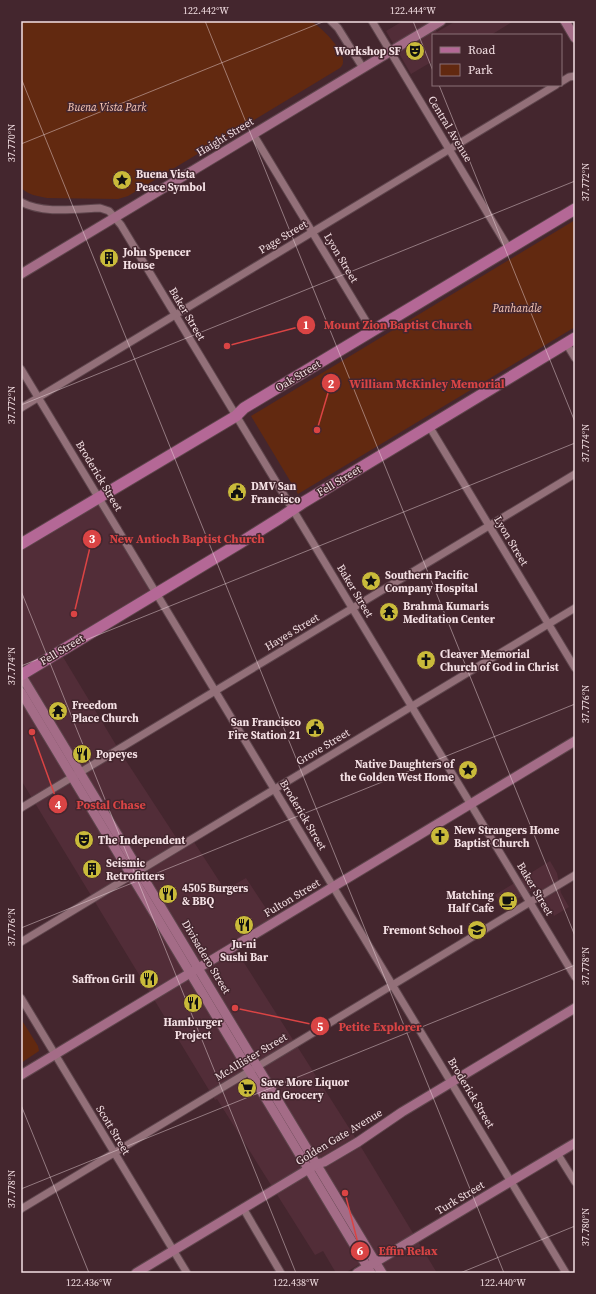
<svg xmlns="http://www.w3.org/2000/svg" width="596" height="1294" font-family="'Source Serif 4',serif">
	<rect width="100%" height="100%" fill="#44262e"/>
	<g fill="#522d38">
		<path d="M403 21H430L437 32 456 21H511L512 22 491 35H433V61L411 74 386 31Z"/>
		<path d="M98 498 156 593 60 652 119 750 181 845 192 839 225 890 246 878 275 922 234 947 358 1142 437 1273H387L375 1255 345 1273H336L323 1251 315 1255 217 1099 215 1100 21 780V544Z"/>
		<path d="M550 861 557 873 561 893 569 907 554 916 538 887 503 907 495 895Z"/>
	</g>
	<g fill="#622910">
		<path d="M21 21H311C321 27 353 57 340 68L128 196 118 199 47 198C37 196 29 195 21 188Z"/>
		<path d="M575 220V327L298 494 251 416Z"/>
		<path d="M21 1019 38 1046 39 1051 21 1063Z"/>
	</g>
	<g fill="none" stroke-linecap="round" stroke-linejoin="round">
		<defs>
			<g id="street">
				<path d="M331 21 338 28 363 68"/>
				<path d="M372 21 509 249"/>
				<path d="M561 82 569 77 575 76"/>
				<path d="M253 134 372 331"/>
				<path d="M21 202C43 214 76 209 100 208L109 211 121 225 575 977"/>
				<path d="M566 343 575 358"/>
				<path d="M21 369 566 1273"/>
				<path d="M21 408 556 85"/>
				<path d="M429 426 575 668"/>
				<path d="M21 808 575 474"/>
				<path d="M21 942 575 608"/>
				<path d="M21 998 187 1273"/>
				<path d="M557 1153 575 1182"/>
				<path d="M243 1208 281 1273"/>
				<path d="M21 1209 575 875"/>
			</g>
			<g id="secondary">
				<path d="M565 21 575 38"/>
				<path d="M21 274 441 21"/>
				<path d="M21 675 382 1273"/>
				<path d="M21 692 371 1273"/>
				<path d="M21 1075 575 741"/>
				<path d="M136 1273 317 1164 324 1162 358 1142 402 1112 575 1008"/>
				<path d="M357 1273 575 1143"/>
			</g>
			<g id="primary">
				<path d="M21 544 236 416 244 408 575 209"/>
				<path d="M21 675 240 543 280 518 304 502 575 338"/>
			</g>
		</defs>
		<use href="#street" stroke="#5e454c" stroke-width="9"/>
		<use href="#secondary" stroke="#5e454c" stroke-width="11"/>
		<use href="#primary" stroke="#5e454c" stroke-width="13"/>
		<use href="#street" stroke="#937079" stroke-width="7"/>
		<use href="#secondary" stroke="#a46c87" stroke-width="9"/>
		<use href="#primary" stroke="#b46896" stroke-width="11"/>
	</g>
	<path fill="none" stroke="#f4e0e4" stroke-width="1" stroke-opacity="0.45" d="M205 21 575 936M413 21 433 71M21 78 504 1273M439 85 575 422M21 144 325 21M21 405 575 181M21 591 296 1273M21 666 575 443M21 928 575 704M21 1105 89 1273M21 1189 575 965M460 1273 575 1226"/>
	<defs>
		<symbol id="theatre-disc" viewBox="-11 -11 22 22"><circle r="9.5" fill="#c9ba3a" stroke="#44262e"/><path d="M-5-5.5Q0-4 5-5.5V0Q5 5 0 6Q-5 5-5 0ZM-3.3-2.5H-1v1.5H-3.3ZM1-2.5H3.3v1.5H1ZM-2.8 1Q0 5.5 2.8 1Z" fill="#111"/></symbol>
		<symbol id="sight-disc" viewBox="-11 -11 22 22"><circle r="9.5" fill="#c9ba3a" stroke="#44262e"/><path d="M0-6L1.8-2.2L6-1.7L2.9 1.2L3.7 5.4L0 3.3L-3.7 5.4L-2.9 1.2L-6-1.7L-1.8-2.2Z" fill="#111"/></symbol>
		<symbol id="building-disc" viewBox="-11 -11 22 22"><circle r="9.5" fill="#c9ba3a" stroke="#44262e"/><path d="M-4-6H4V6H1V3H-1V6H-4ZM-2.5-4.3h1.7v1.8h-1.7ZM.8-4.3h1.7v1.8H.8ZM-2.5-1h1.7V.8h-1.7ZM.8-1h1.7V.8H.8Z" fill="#111"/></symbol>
		<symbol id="civic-disc" viewBox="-11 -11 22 22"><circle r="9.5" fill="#c9ba3a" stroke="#44262e"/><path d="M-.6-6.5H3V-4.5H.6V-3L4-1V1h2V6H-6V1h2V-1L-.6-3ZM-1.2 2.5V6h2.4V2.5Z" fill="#111"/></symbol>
		<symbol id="temple-disc" viewBox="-11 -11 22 22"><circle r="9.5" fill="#c9ba3a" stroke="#44262e"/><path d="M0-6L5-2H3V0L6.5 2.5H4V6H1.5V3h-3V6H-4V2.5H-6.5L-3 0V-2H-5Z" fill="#111"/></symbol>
		<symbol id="church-disc" viewBox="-11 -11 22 22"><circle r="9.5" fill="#c9ba3a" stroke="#44262e"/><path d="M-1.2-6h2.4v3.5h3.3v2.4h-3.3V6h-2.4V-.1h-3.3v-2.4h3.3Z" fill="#111"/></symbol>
		<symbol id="restaurant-disc" viewBox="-11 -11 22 22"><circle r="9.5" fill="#c9ba3a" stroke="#44262e"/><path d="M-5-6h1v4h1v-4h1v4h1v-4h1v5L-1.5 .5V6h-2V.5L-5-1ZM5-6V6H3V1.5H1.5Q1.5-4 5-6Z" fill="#111"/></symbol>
		<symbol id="cafe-disc" viewBox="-11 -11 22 22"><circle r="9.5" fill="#c9ba3a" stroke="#44262e"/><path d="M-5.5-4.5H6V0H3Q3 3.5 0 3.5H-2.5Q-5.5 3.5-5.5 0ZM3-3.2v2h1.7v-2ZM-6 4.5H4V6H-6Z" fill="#111"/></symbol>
		<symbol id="school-disc" viewBox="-11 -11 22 22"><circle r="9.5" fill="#c9ba3a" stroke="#44262e"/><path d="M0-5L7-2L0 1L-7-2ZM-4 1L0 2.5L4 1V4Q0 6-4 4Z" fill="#111"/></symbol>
		<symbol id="supermarket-disc" viewBox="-11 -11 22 22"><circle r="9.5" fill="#c9ba3a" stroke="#44262e"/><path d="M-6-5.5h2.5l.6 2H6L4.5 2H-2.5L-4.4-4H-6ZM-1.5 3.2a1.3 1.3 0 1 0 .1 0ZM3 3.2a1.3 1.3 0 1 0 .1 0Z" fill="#111"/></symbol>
	</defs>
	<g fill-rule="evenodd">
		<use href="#theatre-disc" x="404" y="40" width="22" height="22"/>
		<use href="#sight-disc" x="111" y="169" width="22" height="22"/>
		<use href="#building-disc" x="98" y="247" width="22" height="22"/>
		<use href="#civic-disc" x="226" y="481" width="22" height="22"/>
		<use href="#sight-disc" x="360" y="570" width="22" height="22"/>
		<use href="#temple-disc" x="378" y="601" width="22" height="22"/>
		<use href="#church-disc" x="415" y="649" width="22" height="22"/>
		<use href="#temple-disc" x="47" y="700" width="22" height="22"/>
		<use href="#civic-disc" x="304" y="717" width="22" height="22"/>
		<use href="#restaurant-disc" x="71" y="743" width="22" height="22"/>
		<use href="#sight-disc" x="457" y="759" width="22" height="22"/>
		<use href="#church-disc" x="429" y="825" width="22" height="22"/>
		<use href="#theatre-disc" x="73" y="829" width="22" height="22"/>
		<use href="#building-disc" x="81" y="858" width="22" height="22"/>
		<use href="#restaurant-disc" x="157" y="883" width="22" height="22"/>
		<use href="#cafe-disc" x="497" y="890" width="22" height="22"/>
		<use href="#restaurant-disc" x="233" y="914" width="22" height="22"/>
		<use href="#school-disc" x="466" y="919" width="22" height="22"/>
		<use href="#restaurant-disc" x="138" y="968" width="22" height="22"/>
		<use href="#restaurant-disc" x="182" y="992" width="22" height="22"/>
		<use href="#supermarket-disc" x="236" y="1077" width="22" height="22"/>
	</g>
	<g text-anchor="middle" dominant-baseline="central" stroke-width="3" stroke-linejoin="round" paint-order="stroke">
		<g font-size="11" font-weight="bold" fill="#f4e0e4" stroke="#44262e" text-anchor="start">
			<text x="401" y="51" text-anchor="end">Workshop SF</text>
			<text x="136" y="174">Buena Vista<tspan x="136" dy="13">Peace Symbol</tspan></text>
			<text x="123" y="252">John Spencer<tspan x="123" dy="13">House</tspan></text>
			<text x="251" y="486">DMV San<tspan x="251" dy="13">Francisco</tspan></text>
			<text x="385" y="575">Southern Pacific<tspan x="385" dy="13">Company Hospital</tspan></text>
			<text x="403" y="606">Brahma Kumaris<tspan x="403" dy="13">Meditation Center</tspan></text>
			<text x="440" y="654">Cleaver Memorial<tspan x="440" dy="13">Church of God in Christ</tspan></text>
			<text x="72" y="705">Freedom<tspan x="72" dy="13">Place Church</tspan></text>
			<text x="301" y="722" text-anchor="end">San Francisco<tspan x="301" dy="13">Fire Station 21</tspan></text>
			<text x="96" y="754">Popeyes</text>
			<text x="454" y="764" text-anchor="end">Native Daughters of<tspan x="454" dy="13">the Golden West Home</tspan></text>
			<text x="454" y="830">New Strangers Home<tspan x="454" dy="13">Baptist Church</tspan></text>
			<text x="98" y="840">The Independent</text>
			<text x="106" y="863">Seismic<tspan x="106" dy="13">Retrofitters</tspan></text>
			<text x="182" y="888">4505 Burgers<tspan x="182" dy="13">&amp; BBQ</tspan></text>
			<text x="494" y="895" text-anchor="end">Matching<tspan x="494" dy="13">Half Cafe</tspan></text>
			<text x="463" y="930" text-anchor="end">Fremont School</text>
			<text x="244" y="944" text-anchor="middle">Ju-ni<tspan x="244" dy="13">Sushi Bar</tspan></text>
			<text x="135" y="979" text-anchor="end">Saffron Grill</text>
			<text x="193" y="1022" text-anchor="middle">Hamburger<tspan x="193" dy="13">Project</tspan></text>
			<text x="261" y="1082">Save More Liquor<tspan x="261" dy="13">and Grocery</tspan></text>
		</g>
		<g font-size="11" font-style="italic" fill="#fdccba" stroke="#44262e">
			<text x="107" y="107">Buena Vista Park</text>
			<text x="517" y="308">Panhandle</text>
		</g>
		<g font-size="11" fill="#f4e0e4" stroke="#44262e">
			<text transform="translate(450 129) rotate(59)">Central Avenue</text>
			<text transform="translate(225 137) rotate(-31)">Haight Street</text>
			<text transform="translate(283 237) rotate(-31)">Page Street</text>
			<text transform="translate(341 258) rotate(59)">Lyon Street</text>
			<text transform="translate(187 314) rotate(59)">Baker Street</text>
			<text transform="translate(298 376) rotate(-31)">Oak Street</text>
			<text transform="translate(99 476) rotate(59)">Broderick Street</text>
			<text transform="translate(339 481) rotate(-31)">Fell Street</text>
			<text transform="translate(511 541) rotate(59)">Lyon Street</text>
			<text transform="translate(355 591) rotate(59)">Baker Street</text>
			<text transform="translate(292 632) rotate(-31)">Hayes Street</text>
			<text transform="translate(62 650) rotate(-31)">Fell Street</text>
			<text transform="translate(323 747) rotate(-31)">Grove Street</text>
			<text transform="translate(303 815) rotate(59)">Broderick Street</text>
			<text transform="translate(535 889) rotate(59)">Baker Street</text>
			<text transform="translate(292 898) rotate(-31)">Fulton Street</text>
			<text transform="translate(206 957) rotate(59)">Divisadero Street</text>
			<text transform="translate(251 1057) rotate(-31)">McAllister Street</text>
			<text transform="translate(471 1093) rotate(59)">Broderick Street</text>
			<text transform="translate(113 1130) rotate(59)">Scott Street</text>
			<text transform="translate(339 1137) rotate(-31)">Golden Gate Avenue</text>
			<text transform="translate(460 1198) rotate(-31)">Turk Street</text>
		</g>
	</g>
	<path fill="none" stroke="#da4444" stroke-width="1.5" d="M227 346L306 325M317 430L331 383M74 614L92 539M32 732L58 804M235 1008L320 1026M345 1193L360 1251"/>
	<g fill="#da4444" stroke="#44262e" stroke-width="1.5">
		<circle cx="227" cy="346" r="4"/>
		<circle cx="317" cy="430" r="4"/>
		<circle cx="74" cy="614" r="4"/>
		<circle cx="32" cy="732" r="4"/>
		<circle cx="235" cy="1008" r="4"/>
		<circle cx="345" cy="1193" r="4"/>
		<circle cx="306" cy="325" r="10"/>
		<circle cx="331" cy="383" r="10"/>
		<circle cx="92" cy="539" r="10"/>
		<circle cx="58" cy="804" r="10"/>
		<circle cx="320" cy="1026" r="10"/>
		<circle cx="360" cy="1251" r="10"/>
	</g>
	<g font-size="12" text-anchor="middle" font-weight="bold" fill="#fff">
		<text x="306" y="329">1</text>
		<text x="331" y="388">2</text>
		<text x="92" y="543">3</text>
		<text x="58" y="809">4</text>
		<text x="320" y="1031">5</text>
		<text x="360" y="1255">6</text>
	</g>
	<g font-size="12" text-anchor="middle" font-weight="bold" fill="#da4444" stroke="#44262e" stroke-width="3" stroke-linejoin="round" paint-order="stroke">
		<text x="398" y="329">Mount Zion Baptist Church</text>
		<text x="427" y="388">William McKinley Memorial</text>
		<text x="187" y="543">New Antioch Baptist Church</text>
		<text x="111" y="809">Postal Chase</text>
		<text x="380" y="1031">Petite Explorer</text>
		<text x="408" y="1255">Effin Relax</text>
	</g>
	<rect width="596" height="1294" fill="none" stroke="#44262e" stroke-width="44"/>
	<rect x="432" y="34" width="130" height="52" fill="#44262e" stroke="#8a7077"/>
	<rect x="440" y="47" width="20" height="6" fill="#b46896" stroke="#8a7077"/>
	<text x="468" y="54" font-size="12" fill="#f4e0e4">Road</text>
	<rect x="440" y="64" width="20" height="12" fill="#622910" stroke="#8a7077"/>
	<text x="468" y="74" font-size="12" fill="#f4e0e4">Park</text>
	<rect x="22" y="22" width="552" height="1250" fill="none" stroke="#f4e0e4" stroke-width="1.5"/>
	<g font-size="10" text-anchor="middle" fill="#f4e0e4">
		<text x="206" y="14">122.442°W</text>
		<text x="413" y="14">122.444°W</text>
		<text transform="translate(11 143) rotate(-90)" y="4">37.770°N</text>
		<text transform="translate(585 182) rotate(-90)" y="4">37.772°N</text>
		<text transform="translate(11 405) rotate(-90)" y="4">37.772°N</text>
		<text transform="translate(585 443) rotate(-90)" y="4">37.774°N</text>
		<text transform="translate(11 666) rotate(-90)" y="4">37.774°N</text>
		<text transform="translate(585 704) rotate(-90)" y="4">37.776°N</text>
		<text transform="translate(11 927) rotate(-90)" y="4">37.776°N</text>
		<text transform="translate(585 966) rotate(-90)" y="4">37.778°N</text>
		<text transform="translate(11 1189) rotate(-90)" y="4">37.778°N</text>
		<text transform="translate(585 1227) rotate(-90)" y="4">37.780°N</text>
		<text x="89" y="1286">122.436°W</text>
		<text x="296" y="1286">122.438°W</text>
		<text x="503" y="1286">122.440°W</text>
	</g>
</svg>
